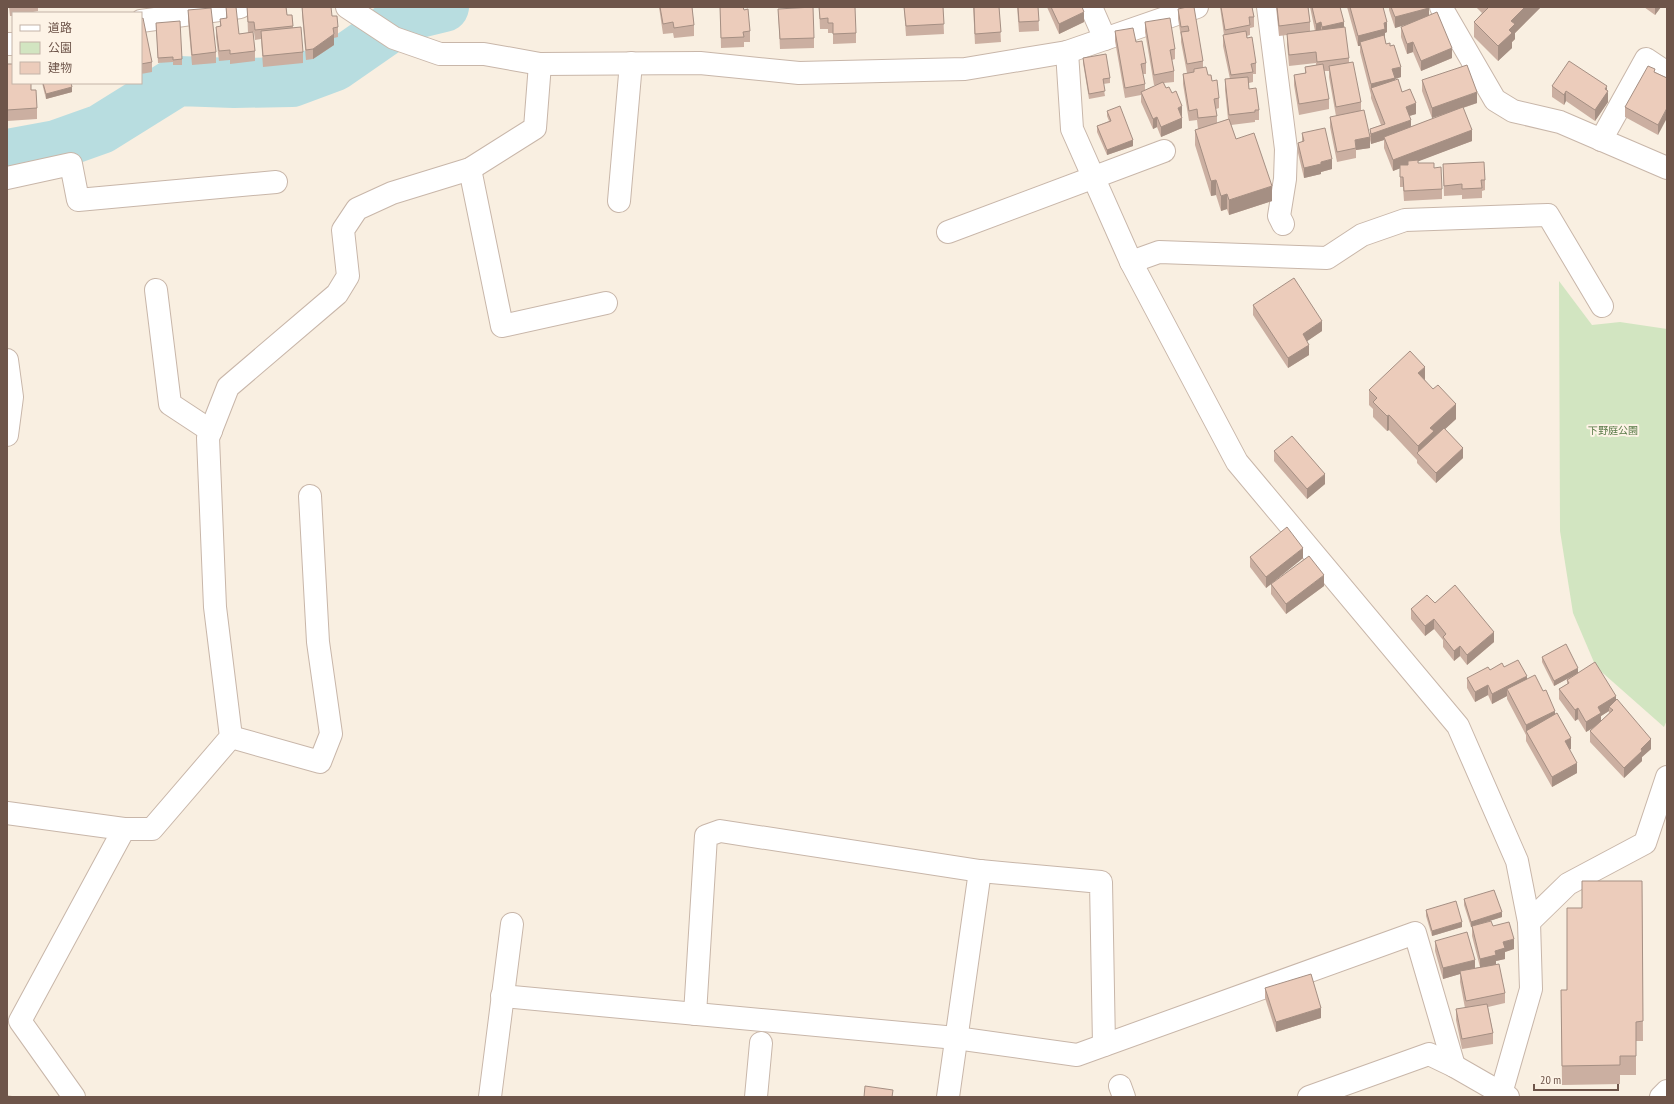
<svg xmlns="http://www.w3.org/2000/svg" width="1674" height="1104" font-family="'PT Sans Narrow','Noto Sans JP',sans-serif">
	<rect width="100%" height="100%" fill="#f9efe1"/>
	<path fill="#d2e5c1" d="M1559 281 1592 325 1620 322 1667 329V720L1664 727 1596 667 1573 613 1560 531Z"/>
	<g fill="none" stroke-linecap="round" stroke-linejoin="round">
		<path stroke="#b8dde0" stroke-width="50" d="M7 154 56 145 101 129 178 81 234 83 292 82 335 66 407 16 444 7"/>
		<defs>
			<g id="minor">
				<path d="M347 7 394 38 440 54H484L540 64 700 63 799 73 965 69 1067 52 1197 7"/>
				<path d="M1091 7 1105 39"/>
				<path d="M1268 7 1286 149 1285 179 1279 216 1283 224"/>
				<path d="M1441 7 1495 100 1513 111 1560 122 1667 168"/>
				<path d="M141 21 240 7"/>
				<path d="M7 44H13"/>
				<path d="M1067 52 1072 129 1131 262 1237 462 1458 726 1517 861 1529 922 1531 989 1500 1097"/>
				<path d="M1601 140 1646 59 1667 73"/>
				<path d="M470 169 502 326 606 303"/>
				<path d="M7 178 71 164 78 200 276 182"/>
				<path d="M619 201 631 63"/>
				<path d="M948 232 1164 151"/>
				<path d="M1131 262 1159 252 1327 258 1362 235 1405 220 1548 215 1602 306"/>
				<path d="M156 290 170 404 211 431"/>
				<path d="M7 360 12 397 7 435"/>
				<path d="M231 737 320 762 331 734 318 642 310 496"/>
				<path d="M7 813 124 829 20 1021 74 1097"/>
				<path d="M124 829H152L231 737 215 607 208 438 228 387 337 294 348 276 343 230 357 209 392 193 470 169 535 128 540 64"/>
				<path d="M1529 922 1568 884 1645 843 1667 777"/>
				<path d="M502 996 956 1038 1077 1055 1415 933 1454 1066"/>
				<path d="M695 1014 706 836 720 831 980 871 1101 882 1104 1045"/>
				<path d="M1120 1086 1124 1097"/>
				<path d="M490 1097 512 924"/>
				<path d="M756 1097 761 1043"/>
				<path d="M948 1097 980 871"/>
				<path d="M1309 1097 1429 1054 1454 1066 1508 1097"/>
				<path d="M1661 1097 1667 1091"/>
			</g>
		</defs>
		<use href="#minor" stroke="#c8b6a9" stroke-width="24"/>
		<use href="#minor" stroke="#fff" stroke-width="22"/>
	</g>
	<g fill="#cbafa1" fill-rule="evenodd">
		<path d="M9 7H38V11L28 13H13V16H10Z"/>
		<path d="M226 7 239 34 248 33 247 7H286L287 15H292L293 28 303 52V63L263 67 261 39 255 40 254 32H253L255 51V61L230 64V60L219 61 216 37V27L220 26V19H226Z"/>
		<path d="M302 7 332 16 338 27V37L334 38V45L313 59 306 60 302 15Z"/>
		<path d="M659 7H692L694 25V36L674 38 673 33 663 34Z"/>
		<path d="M720 7H743L750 31V42H744V47L721 48Z"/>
		<path d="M819 7 856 33V43L833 44V33H828V29H820Z"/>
		<path d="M904 7H943L944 34 906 36Z"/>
		<path d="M973 7H999L1001 42 975 44Z"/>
		<path d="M1017 7H1038L1039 31 1019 32Z"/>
		<path d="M1047 7H1082L1084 22 1059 34Z"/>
		<path d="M1187 7 1203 61V67L1212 81 1219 98V108L1216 109 1217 116V123L1228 119 1225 90V79H1230L1223 46V35H1224L1220 7H1252L1254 17V27L1250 28V35L1247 36 1256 63V74H1253V82L1249 83V89L1259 110V120H1255V122L1231 125 1236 139 1272 201 1229 215 1227 209 1221 211 1216 195 1211 196 1195 145V130L1202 128 1198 129 1197 120 1189 121 1183 84V74L1187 73 1181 42V37L1178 19V9Z"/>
		<path d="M1276 7H1308L1310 22V31H1315L1310 7H1340L1349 58V63L1361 102V111L1370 137V129L1381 125 1371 98V95L1360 52V46H1358L1347 7H1383L1387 32 1385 33V39L1386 44 1390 46 1401 77 1395 79V80L1416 114 1409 116 1411 127 1444 114 1432 118 1422 91V80L1477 103 1463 108 1472 141 1418 161V163L1434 168 1442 189V199L1404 201 1403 187H1400V168L1393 171 1384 148V140L1371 144 1370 140V148L1356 150V158L1337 162 1330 127V117L1336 116 1329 77V71H1324L1329 99V109L1299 115 1294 85V75L1305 73V67L1316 65V63L1289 66 1287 44V35L1279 36Z"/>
		<path d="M1389 7H1429V15L1452 58 1421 71 1413 52 1407 54 1401 37V27L1407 24 1395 28 1389 10Z"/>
		<path d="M1476 7H1541L1515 33V39L1512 42V48L1498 61 1474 37V22L1482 13Z"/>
		<path d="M1644 7H1661L1655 15Z"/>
		<path d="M778 9 814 38V48L780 49Z"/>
		<path d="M188 10 216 52V63L192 65 188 21Z"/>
		<path d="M141 19 152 62V72L141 74Z"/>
		<path d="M1145 22 1175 49V59L1172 60 1174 71V82L1164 83 1166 88 1182 116V128L1161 137 1157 127 1153 129 1141 102V95L1125 98 1115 41V31L1136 42 1146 63V74H1143L1145 84V90L1157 85H1154L1145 32Z"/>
		<path d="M156 23 182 59V65H173V62L158 63Z"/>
		<path d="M1083 58 1110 78V83L1103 84 1105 96 1089 99 1083 63Z"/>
		<path d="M7 64 37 108V119L7 121Z"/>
		<path d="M1655 72 1667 78 1658 135 1625 117V107Z"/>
		<path d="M42 83H71L72 92 46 99Z"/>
		<path d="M1552 86 1607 91 1608 102 1595 121 1566 101 1564 105 1552 97Z"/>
		<path d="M1107 111 1133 146 1107 155 1097 132V126L1109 121 1107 116Z"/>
		<path d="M1302 133 1332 169 1321 172V174L1304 178 1298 153V143L1302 142Z"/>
		<path d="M1443 164 1485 180V190L1482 191V198L1462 199V195L1444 196Z"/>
		<path d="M1253 305 1322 331 1307 341 1309 355 1288 368 1253 315Z"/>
		<path d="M1425 380 1456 419 1445 429 1463 458 1436 483 1417 463V460L1389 430 1387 431 1373 417V409L1369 405V390Z"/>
		<path d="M1274 451 1325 484 1307 499 1274 461Z"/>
		<path d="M1250 557 1303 558 1266 588 1250 567Z"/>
		<path d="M1271 584 1324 586 1286 614 1271 594Z"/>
		<path d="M1435 603 1494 642 1467 665 1460 656 1454 661 1443 647V640L1434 629 1425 636 1411 619V609Z"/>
		<path d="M1542 657 1578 673 1616 700 1651 749 1642 757V761L1624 778 1590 742V731L1595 727 1586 732 1578 719 1575 721 1559 699V689L1567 684V680L1569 678 1554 686 1542 662ZM1609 711V713L1601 721V716Z"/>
		<path d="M1504 667 1527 679 1555 714 1571 749H1569L1577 773 1552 787 1526 741V735L1507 699V696L1492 704 1488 695 1475 702 1467 688V678L1490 670Z"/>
		<path d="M1642 881 1643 1041H1636V1075H1620V1084L1562 1085 1561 990H1567L1582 908Z"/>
		<path d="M1464 899 1502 917 1482 923 1493 926 1514 949 1505 952V959L1496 961V964L1505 993V1003L1488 1007 1493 1033V1044L1462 1049 1456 1020V1009L1465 1008 1460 982V974L1443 979 1435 951V941L1475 968 1480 967 1472 936V927H1471L1464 905Z"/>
		<path d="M1426 910 1462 927 1432 936 1426 916Z"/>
		<path d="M1265 988 1321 1018 1276 1032 1265 998Z"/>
	</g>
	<g fill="#a58f83">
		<path d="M1525 7H1541L1515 33V39L1512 42V48L1498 61V46L1509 30 1511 21Z"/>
		<path d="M1655 7H1661L1655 15Z"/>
		<path d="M1429 8V18L1395 28V17Z"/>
		<path d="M1084 12V22L1059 34V24Z"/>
		<path d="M1321 22V33L1316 34V24Z"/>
		<path d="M1344 22V33L1322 38V27Z"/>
		<path d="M1387 22V32L1385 33V39L1361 46 1360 42V46H1358V36Z"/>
		<path d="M334 34V45L313 59V49Z"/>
		<path d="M1413 42V52L1407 54V44Z"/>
		<path d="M1452 48V58L1421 71V61Z"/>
		<path d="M1401 67V77L1395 79V88H1371V95V84L1392 69Z"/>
		<path d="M1607 86V93L1608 91V102L1595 121V110Z"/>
		<path d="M72 87V92L46 99V94Z"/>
		<path d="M1566 91V101L1564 105V95Z"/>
		<path d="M1477 92V103L1432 118V108Z"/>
		<path d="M1416 103V114L1406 117V107Z"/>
		<path d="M1182 106V116L1178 118V108Z"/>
		<path d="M1667 108V118L1658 135V125Z"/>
		<path d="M1157 117V127L1153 129V119Z"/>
		<path d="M1182 118V128L1161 137V127Z"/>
		<path d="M1411 120V130L1384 137V140L1371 144V134Z"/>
		<path d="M1472 130V141L1393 171V160Z"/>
		<path d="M1370 137V148L1356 150 1355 140Z"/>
		<path d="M1133 140V146L1107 155V150Z"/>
		<path d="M1332 159V169L1321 172V174L1304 178V168L1321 162Z"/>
		<path d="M1216 180V195L1211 196V181Z"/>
		<path d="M1272 186V201L1229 215V200Z"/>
		<path d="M1227 194V209L1221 211V196Z"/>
		<path d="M1322 321V331L1303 344V334Z"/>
		<path d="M1309 345V355L1288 368V358Z"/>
		<path d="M1425 367V382L1418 373Z"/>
		<path d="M1456 404V419L1418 454V446L1430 428Z"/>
		<path d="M1389 415V430L1387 431V416Z"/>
		<path d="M1463 448V458L1436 483V473Z"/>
		<path d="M1325 474V484L1307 499V489Z"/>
		<path d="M1303 548V558L1266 588V577Z"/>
		<path d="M1324 575V586L1286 614V604Z"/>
		<path d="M1434 619V629L1425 636V626Z"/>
		<path d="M1494 632V642L1467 665V655Z"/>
		<path d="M1460 646V656L1454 661V651Z"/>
		<path d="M1578 668V673L1554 686V681Z"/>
		<path d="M1527 676V686L1507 689V696L1492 704V694Z"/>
		<path d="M1488 685V695L1475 702V692Z"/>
		<path d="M1616 696V706L1609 707V711L1601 716V723L1586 732V722L1598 707Z"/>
		<path d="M1578 708V719L1575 721V710Z"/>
		<path d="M1555 711V721L1526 732V725Z"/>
		<path d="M1571 738V749L1565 752V741Z"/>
		<path d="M1651 739V749L1642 757V761L1624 778V768L1641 749Z"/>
		<path d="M1577 763V773L1552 787V777Z"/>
		<path d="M1502 912V917L1471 927V922Z"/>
		<path d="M1462 922V927L1432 936V931Z"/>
		<path d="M1514 939V949L1505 952V959L1496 961V965L1480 969V959L1495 951 1503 942Z"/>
		<path d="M1475 960V970L1460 971V974L1443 979V968Z"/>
		<path d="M1321 1008V1018L1276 1032V1022Z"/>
	</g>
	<g fill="#ecccbb" stroke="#a58f83">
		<path d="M226 7H236L239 34 253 32 255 51 230 54V50L219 51 216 27 221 26 220 19 227 18Z"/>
		<path d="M247 7H286L287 15H292L293 26 255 30 254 22H248Z"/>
		<path d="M302 7H331L332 16H337L338 27 333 28 334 34 313 49 306 50Z"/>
		<path d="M660 7H692L694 25 674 28 673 22 663 24Z"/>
		<path d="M720 7H743L744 10 748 9 750 31 743 32 744 37 721 38Z"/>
		<path d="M813 7 814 38 780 39 778 9Z"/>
		<path d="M819 7H855L856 33 833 34V23H828V18L820 19Z"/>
		<path d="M904 7H943L944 24 906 26Z"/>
		<path d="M974 7H999L1001 32 975 34Z"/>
		<path d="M1018 7H1038L1039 21 1019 22Z"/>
		<path d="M1051 7H1082L1084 12 1059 24Z"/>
		<path d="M1187 7H1194L1203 61 1187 64 1181 32 1189 31 1188 26 1181 27 1178 9Z"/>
		<path d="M1221 7H1252L1254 17H1249L1250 25 1225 30Z"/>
		<path d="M1277 7H1308L1310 22 1279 26Z"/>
		<path d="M1312 7H1340L1344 22 1322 27 1321 22 1316 24Z"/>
		<path d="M1350 7H1383L1387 22 1384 23 1385 29 1358 36Z"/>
		<path d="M1391 7H1429V8L1395 17Z"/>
		<path d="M1489 7H1525L1511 21 1515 24 1509 30 1512 33 1498 46 1474 22Z"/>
		<path d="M211 8 216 52 192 55 188 10Z"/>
		<path d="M1437 12 1452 48 1421 61 1413 42 1407 44 1401 27Z"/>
		<path d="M143 18 152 62 141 64V19Z"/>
		<path d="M1170 18 1175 49 1170 50 1174 71 1154 75 1145 22Z"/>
		<path d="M180 21 182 59 173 60V57L158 58 156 23Z"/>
		<path d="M301 27 303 52 263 56 261 31Z"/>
		<path d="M1345 27 1349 58 1317 62 1316 52 1289 55 1287 34Z"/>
		<path d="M1133 28 1136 42 1142 41 1146 63 1141 64 1145 84 1125 88 1115 31Z"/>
		<path d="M1246 31 1247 38 1252 37 1256 63 1251 64 1253 72 1231 75 1223 35Z"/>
		<path d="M1384 35 1386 44 1390 43V46L1394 45 1401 67 1392 69 1395 78 1371 84 1360 42Z"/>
		<path d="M1106 54 1110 78 1103 79 1105 91 1089 94 1083 58Z"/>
		<path d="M1569 61 1607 86 1605 89 1608 91 1595 110 1566 91 1564 95 1552 86Z"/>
		<path d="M1353 62 1361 102 1336 107 1329 66Z"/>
		<path d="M7 64H13V83H31V90H36L37 108 7 110Z"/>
		<path d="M1323 64 1329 99 1299 104 1294 75 1306 73 1305 67Z"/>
		<path d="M1467 65 1477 92 1432 108 1422 80Z"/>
		<path d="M1648 66 1655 69 1654 72 1667 78V108L1658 125 1625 107Z"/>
		<path d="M1206 67 1208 75H1211L1212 81 1217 80 1219 98 1214 99 1217 116 1198 118 1197 109 1189 111 1183 74 1194 72V69Z"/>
		<path d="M1248 77 1249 89 1256 88 1259 110H1255V112L1229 115 1225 79Z"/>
		<path d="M1398 79 1402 92 1410 89 1416 103 1406 107 1411 120 1371 134 1370 129 1385 124 1371 88Z"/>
		<path d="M1163 82 1166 88 1169 87 1172 93 1176 91 1182 106 1178 108 1182 118 1161 127 1157 117 1153 119 1141 92Z"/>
		<path d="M43 83H71L72 87 46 94Z"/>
		<path d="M1120 106 1133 140 1107 150 1097 126 1111 121 1107 111Z"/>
		<path d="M1463 107 1472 130 1393 160 1384 137Z"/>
		<path d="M1364 110 1370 137 1355 140 1356 148 1337 152 1330 117Z"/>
		<path d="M1229 119 1236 139 1254 133 1272 186 1229 200 1227 194 1221 196 1216 180 1211 181 1195 130Z"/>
		<path d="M1325 128 1332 159 1321 162V164L1304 168 1298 143 1304 141 1302 133Z"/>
		<path d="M1418 160V163H1434V168L1441 167 1442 189 1404 191 1403 177H1400V165H1408V161Z"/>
		<path d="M1484 162 1485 180H1481L1482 188 1462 189V184L1444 186 1443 164Z"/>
		<path d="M1294 278 1322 321 1303 334 1309 345 1288 358 1253 305Z"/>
		<path d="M1410 351 1425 367 1418 373 1433 389 1438 385 1456 404 1430 428 1434 431 1418 446 1389 415 1387 416 1373 402 1377 398 1369 390Z"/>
		<path d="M1444 428 1463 448 1436 473 1417 453Z"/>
		<path d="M1292 436 1325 474 1307 489 1274 451Z"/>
		<path d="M1287 527 1303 548 1266 577 1250 557Z"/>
		<path d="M1309 556 1324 575 1286 604 1271 584Z"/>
		<path d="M1455 585 1494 632 1467 655 1460 646 1454 651 1443 637 1446 634 1434 619 1425 626 1411 609 1427 595 1435 603Z"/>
		<path d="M1566 644 1578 668 1554 681 1542 657Z"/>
		<path d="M1518 660 1527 676 1492 694 1488 685 1475 692 1467 678 1488 667 1490 670 1502 663 1504 667Z"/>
		<path d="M1595 662 1616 696 1598 707 1601 713 1586 722 1578 708 1575 710 1559 689 1569 683 1567 680Z"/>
		<path d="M1535 675 1543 691 1546 690 1555 711 1526 725 1507 689Z"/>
		<path d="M1617 699 1651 739 1641 749 1642 751 1624 768 1590 731 1613 710 1609 707Z"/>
		<path d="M1557 713 1571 738 1565 741 1577 763 1552 777 1526 731Z"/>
		<path d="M1582 881H1642L1643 1021 1636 1022V1056H1620V1065L1562 1066 1561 990H1567V908H1582Z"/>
		<path d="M1494 890 1502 912 1471 922 1464 899Z"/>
		<path d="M1456 901 1462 922 1432 931 1426 910Z"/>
		<path d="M1491 921 1493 926 1509 922 1514 939 1503 942 1505 948 1495 951 1496 955 1480 959 1472 926Z"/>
		<path d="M1467 932 1475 960 1443 968 1435 941Z"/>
		<path d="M1499 964 1505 993 1466 1001 1460 971Z"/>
		<path d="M1311 974 1321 1008 1276 1022 1265 988Z"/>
		<path d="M1487 1004 1493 1033 1462 1039 1456 1009Z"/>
		<path d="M865 1086 893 1090 892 1097H864Z"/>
		<path d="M7 1096 17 1097H7Z"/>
	</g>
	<g text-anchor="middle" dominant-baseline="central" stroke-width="4" stroke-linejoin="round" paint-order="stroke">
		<g font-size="10" fill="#587947" stroke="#fdf3e6">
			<text x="1613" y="430">下野庭公園</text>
		</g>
	</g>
	<rect width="1674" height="1104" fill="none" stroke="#6e554a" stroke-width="16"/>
	<rect x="12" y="12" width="130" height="72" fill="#fdf3e6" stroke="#c4b4a8"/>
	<rect x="20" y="25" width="20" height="6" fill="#ffffff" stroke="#c4b4a8"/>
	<text x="48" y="32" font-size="12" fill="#6e554a">道路</text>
	<rect x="20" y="42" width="20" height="12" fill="#d2e5c1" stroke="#c4b4a8"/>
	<text x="48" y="52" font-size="12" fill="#6e554a">公園</text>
	<rect x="20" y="62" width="20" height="12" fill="#ecccbb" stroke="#c4b4a8"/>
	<text x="48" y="72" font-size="12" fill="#6e554a">建物</text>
	<path d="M1534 1084v6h84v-6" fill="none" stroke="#6e554a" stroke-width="2"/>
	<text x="1540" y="1084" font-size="12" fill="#6e554a" stroke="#fdf3e6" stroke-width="3" paint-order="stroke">20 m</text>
</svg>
